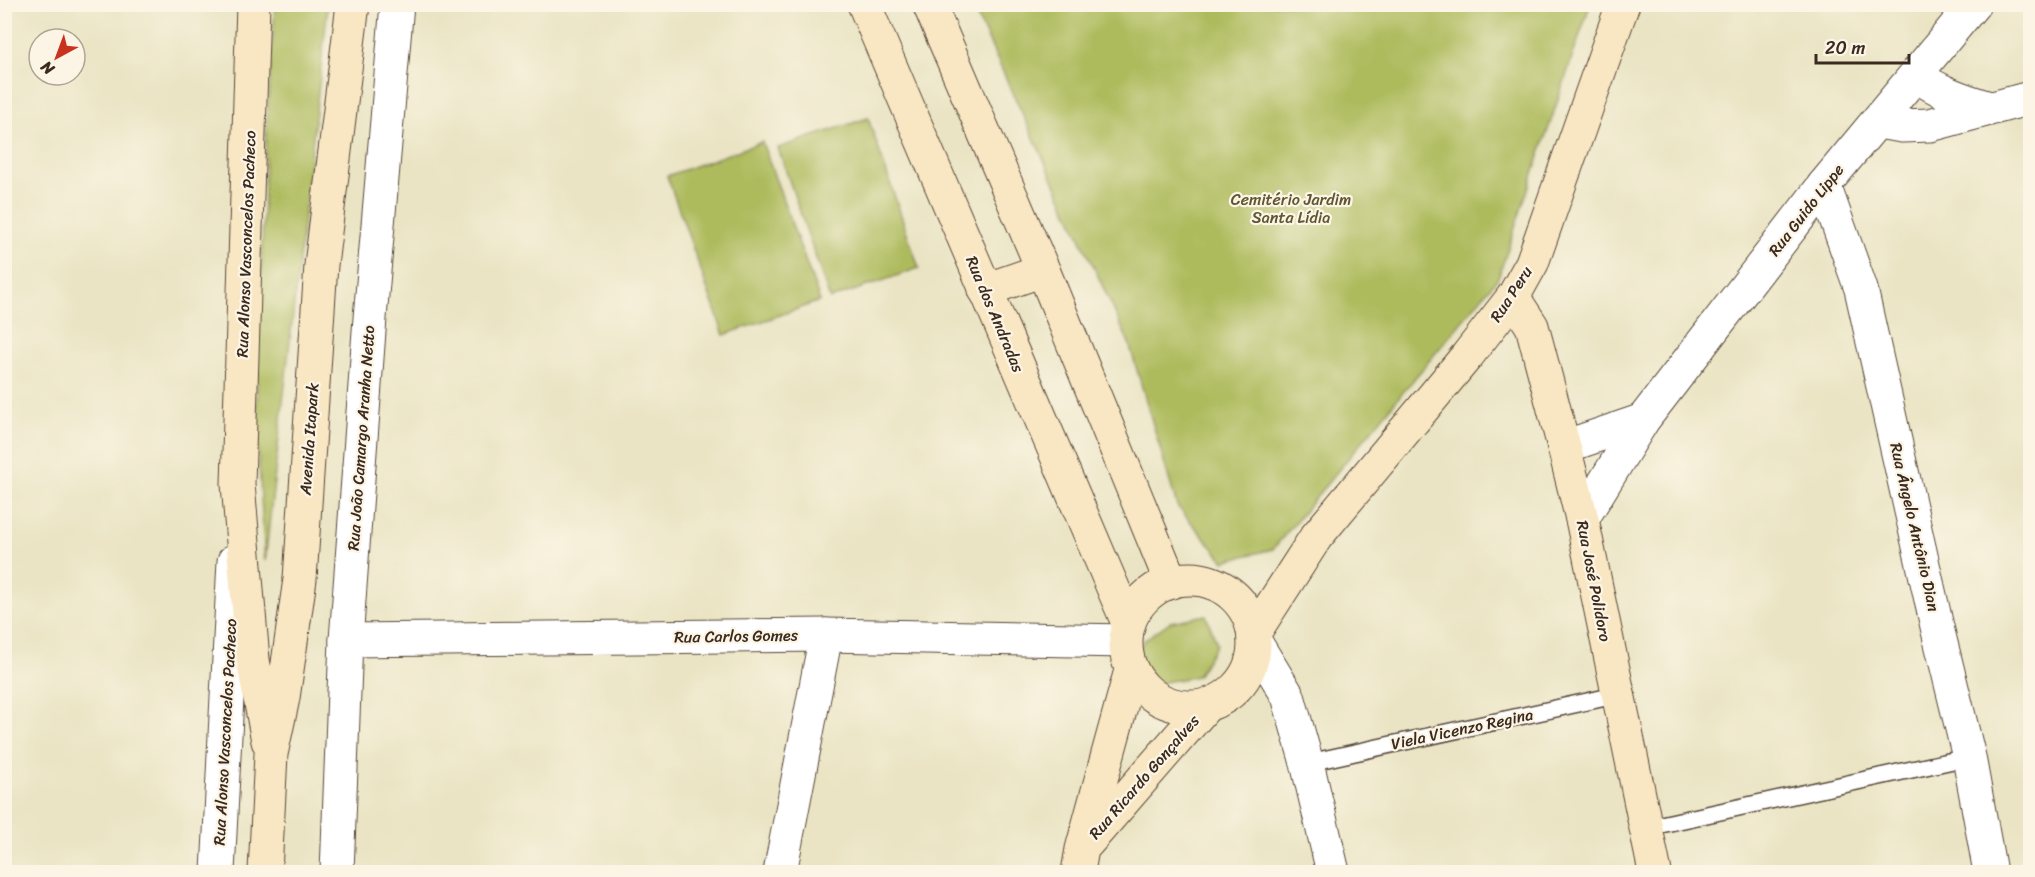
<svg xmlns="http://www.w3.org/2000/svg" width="2035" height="877" font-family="Sriracha,sans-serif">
	<rect width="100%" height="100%" fill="#fcf5e5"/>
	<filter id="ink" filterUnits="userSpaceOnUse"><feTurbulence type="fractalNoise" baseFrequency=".0167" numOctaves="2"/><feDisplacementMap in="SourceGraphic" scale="12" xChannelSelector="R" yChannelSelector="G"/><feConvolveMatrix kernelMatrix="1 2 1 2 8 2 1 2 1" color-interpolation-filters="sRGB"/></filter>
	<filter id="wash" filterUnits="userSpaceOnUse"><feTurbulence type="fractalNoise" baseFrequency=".008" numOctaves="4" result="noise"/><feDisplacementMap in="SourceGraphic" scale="24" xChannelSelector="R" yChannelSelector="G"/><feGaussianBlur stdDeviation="1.35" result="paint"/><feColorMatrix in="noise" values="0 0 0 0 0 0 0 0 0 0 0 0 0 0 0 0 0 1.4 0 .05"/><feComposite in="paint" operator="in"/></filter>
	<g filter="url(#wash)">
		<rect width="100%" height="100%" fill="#eae4c4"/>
		<g fill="#aebb5d" stroke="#74723e" stroke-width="1.5">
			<path d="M275 5H328L265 561 256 419 266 133Z"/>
			<path d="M972 5H1590L1498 278 1273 549 1224 561 1177 506 1129 343Z"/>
			<path d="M868 118 919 268 830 299 778 148Z"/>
			<path d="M762 142 820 301 724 335 667 176Z"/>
			<path d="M1206 615 1217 644 1197 676 1160 683 1138 679 1130 668 1144 640 1170 622Z"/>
		</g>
	</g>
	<g filter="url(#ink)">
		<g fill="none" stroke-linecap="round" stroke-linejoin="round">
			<defs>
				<g id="lane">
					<path d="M1307 763 1617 695"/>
					<path d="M1645 828 1969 757"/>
				</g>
				<g id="street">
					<path d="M1916 75C1939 92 1963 100 1990 108"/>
					<path d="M1877 122 1902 126 1930 125 2030 98"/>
					<path d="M1824 185 1861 289 1938 631 1969 757 1990 872"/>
					<path d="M1564 447 1643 420"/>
					<path d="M1582 519 1643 420 1824 185 1974 4"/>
					<path d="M346 640 826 635 1125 641"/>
					<path d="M1254 640 1288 696 1307 763 1333 872"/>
					<path d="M218 872 234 561"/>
					<path d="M337 872 346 640 370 318 397 4"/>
					<path d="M780 872 826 635"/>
				</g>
				<g id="secondary">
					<path d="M253 4 238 484 253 660 268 741"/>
					<path d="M864 4 1128 623"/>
					<path d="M929 4 1043 270 1171 582"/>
					<path d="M985 290 1043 270"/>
					<path d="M1513 297 1532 326 1564 447 1582 519 1655 872"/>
					<circle cx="1190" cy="643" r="64"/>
					<path d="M1254 633 1316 537 1467 356 1513 297 1532 263 1623 4"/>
					<path d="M1087 843 1206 706"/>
					<path d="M265 872 271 754 283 698 300 579 321 265 353 4"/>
					<path d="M1078 872 1082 849 1131 670"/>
				</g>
			</defs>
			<use href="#lane" stroke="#554637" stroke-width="19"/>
			<use href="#street" stroke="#554637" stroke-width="35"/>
			<use href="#secondary" stroke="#554637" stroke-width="35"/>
			<use href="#lane" stroke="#fff" stroke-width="16"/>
			<use href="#street" stroke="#fff" stroke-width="33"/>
			<use href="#secondary" stroke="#f9e7c3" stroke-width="33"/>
		</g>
	</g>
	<g text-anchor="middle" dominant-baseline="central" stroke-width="4.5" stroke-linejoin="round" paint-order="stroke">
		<g font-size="16" fill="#5e5631" stroke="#fcf5e5">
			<text x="1291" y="199">Cemitério Jardim<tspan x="1291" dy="18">Santa Lídia</tspan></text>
		</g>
		<g font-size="16" fill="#3b2a1e" stroke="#fcf5e5">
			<text transform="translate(1806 210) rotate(-52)">Rua Guido Lippe</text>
			<text transform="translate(246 244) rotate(-88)">Rua Alonso Vasconcelos Pacheco</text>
			<text transform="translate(1511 294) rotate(-57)">Rua Peru</text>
			<text transform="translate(995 314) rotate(67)">Rua dos Andradas</text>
			<text transform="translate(361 438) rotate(-86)">Rua João Camargo Aranha Netto</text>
			<text transform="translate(309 439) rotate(-86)">Avenida Itapark</text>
			<text transform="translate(1915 527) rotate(77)">Rua Ângelo Antônio Dian</text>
			<text transform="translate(1594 581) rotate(79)">Rua José Polidoro</text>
			<text transform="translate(736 636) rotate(-1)">Rua Carlos Gomes</text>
			<text transform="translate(1462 729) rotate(-12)">Viela Vicenzo Regina</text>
			<text transform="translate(225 732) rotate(-87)">Rua Alonso Vasconcelos Pacheco</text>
			<text transform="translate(1144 777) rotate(-49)">Rua Ricardo Gonçalves</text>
		</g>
	</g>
	<rect width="2035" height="877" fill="none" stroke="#fcf5e5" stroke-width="24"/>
	<g transform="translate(57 57) rotate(221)"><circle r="28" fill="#fcf5e5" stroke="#afa495" stroke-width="1.5"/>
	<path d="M0-4.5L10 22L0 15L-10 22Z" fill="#c8321e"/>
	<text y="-9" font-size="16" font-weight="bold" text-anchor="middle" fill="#3b2a1e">N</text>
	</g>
	<path d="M1816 54v9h93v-9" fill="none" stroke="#3b2a1e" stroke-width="3"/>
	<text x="1825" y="54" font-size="18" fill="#3b2a1e" stroke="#fcf5e5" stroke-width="4.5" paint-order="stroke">20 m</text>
</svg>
